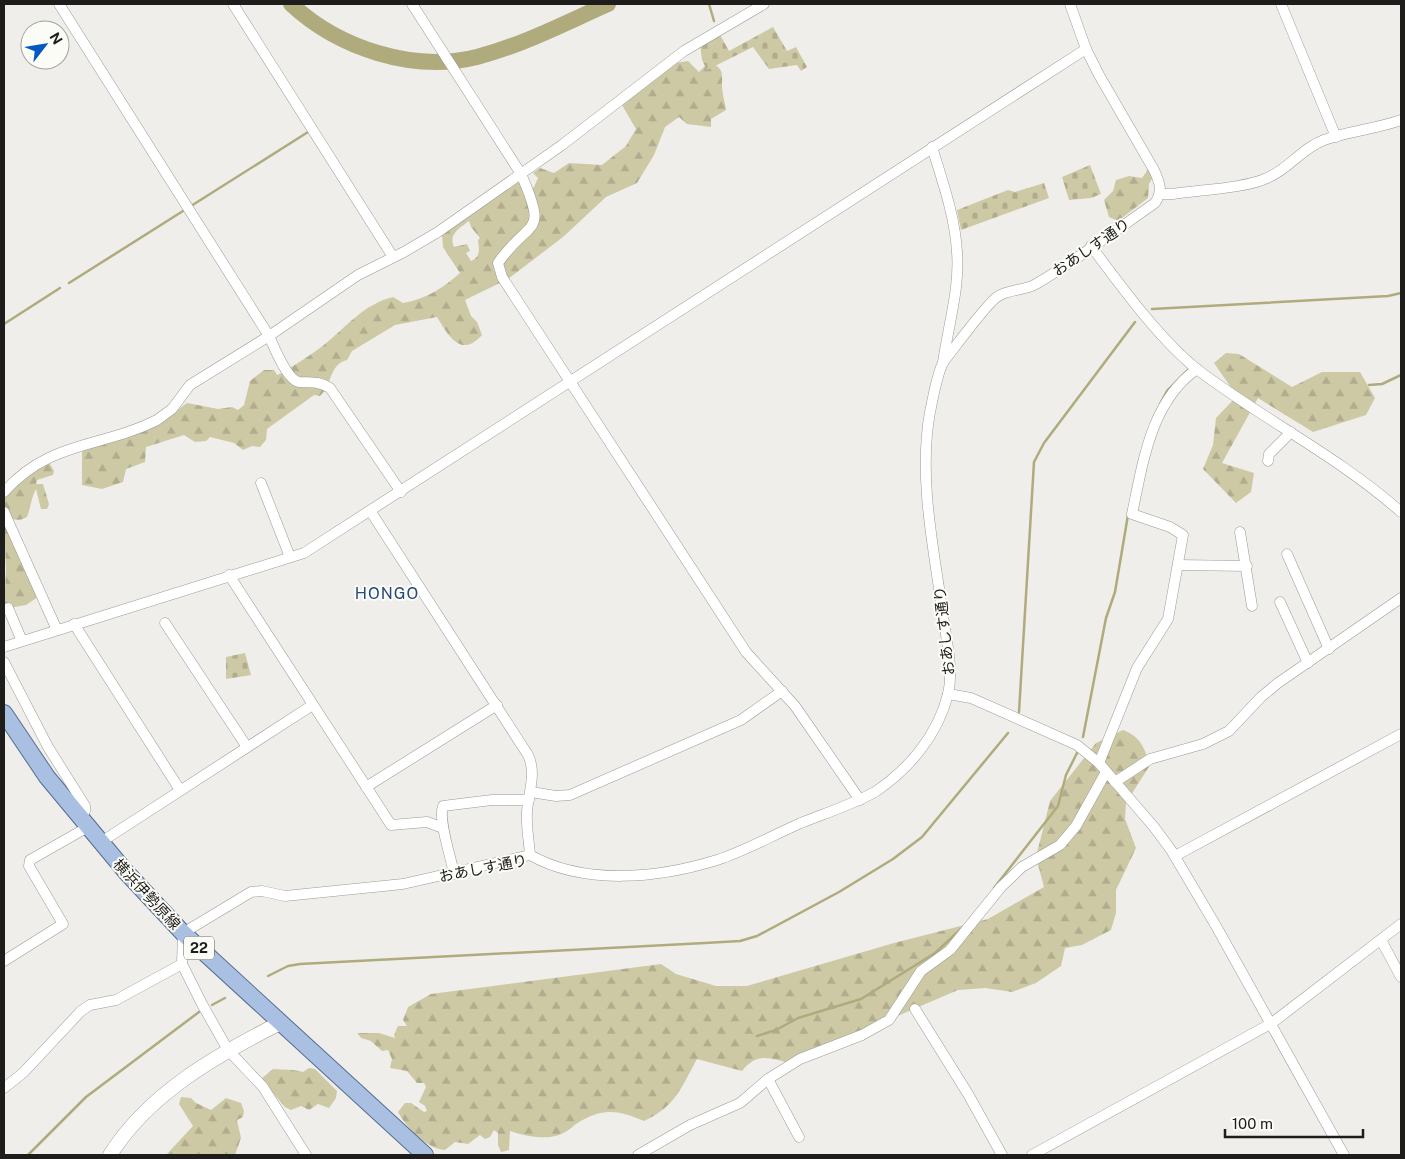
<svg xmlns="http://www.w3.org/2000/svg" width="1405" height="1159" font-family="'Public Sans','Noto Sans JP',sans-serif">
	<defs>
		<pattern id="forest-firs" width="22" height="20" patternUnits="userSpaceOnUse" patternTransform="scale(1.25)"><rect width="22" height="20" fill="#cdc9a5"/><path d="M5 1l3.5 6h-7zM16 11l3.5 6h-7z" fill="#b0ac8d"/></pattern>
		<pattern id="cemetery-stones" width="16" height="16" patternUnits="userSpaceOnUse" patternTransform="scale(1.25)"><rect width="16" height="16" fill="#cdc9a5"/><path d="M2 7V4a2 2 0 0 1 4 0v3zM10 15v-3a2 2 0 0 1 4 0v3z" fill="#b0ac8d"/></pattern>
	</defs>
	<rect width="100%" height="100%" fill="#efeeea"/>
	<g fill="url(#forest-firs)" fill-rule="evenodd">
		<path d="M688 61 699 72 709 62C724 69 722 71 722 86 722 94 725 102 726 110L711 119V127L687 124 679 117 665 127 654 155 637 183 606 197 563 237 508 279 465 300 471 316 477 322 482 335C461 359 448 335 437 317L395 325 352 351 347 360C329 364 332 386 320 396L314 395 267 429 266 440 260 447 252 446 243 450 234 443 210 437 206 441 195 442 184 435 146 447 145 462 126 469 123 482 102 489 82 485V452L89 446 176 411 187 403 218 409 232 407 238 410 244 405 250 381 264 370H274L277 375 282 373C296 364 311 355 324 345 346 327 364 304 393 297L403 303C426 299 443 288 460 273L443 247 442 233 517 178 527 191 534 187 538 178 533 173 540 168 554 173 569 163 602 165 626 146 636 129 622 105 676 63ZM469 221 471 227 480 238 478 240C479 249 481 257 471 261L466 253 470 251 467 244 454 247C448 234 460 228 469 221Z"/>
		<path d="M1149 168 1154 175 1149 184 1148 198 1118 221 1109 217 1104 200 1113 191 1116 180 1129 176 1142 178Z"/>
		<path d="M1226 353 1239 354 1292 387 1322 372H1360L1375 398 1366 415 1313 432 1258 398 1222 463 1254 473 1251 492 1236 503 1203 469 1213 445 1216 418 1237 396 1214 363Z"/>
		<path d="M46 463 50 464 54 471 53 475 37 480 36 484H43L49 504 47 509H41L36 489C31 498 31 507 27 517 17 522 12 520 4 514V493Z"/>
		<path d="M4 522 38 597 26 605 4 609 6 570Z"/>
		<path d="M1123 730C1141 737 1144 747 1150 765L1126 803 1125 819 1136 848 1116 890V913L1111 930 1082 945 1065 948 1061 966 1036 983 1012 992 985 988 958 990 788 1063C769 1057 756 1053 742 1071L697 1059C681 1088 675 1107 644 1121 616 1109 601 1108 576 1124 571 1128 565 1133 559 1135 544 1140 525 1136 510 1131L509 1150 501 1152 498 1145V1133L494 1130 490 1137 485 1139 480 1135 468 1144 455 1142 445 1150C427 1149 406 1127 398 1112L405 1103H411L424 1112 427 1111 425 1106 419 1102 426 1087 424 1083H417L407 1071 390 1068 392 1059 388 1050 382 1051 371 1041 361 1038 357 1033H379L395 1038 394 1035 398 1026H407L403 1020 408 1007 431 994 661 964 676 974 716 986H747L894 943 988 919 1044 887 1036 857 1050 801 1096 743Z"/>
		<path d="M309 1068 315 1069 337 1091 336 1098 329 1108 318 1104 309 1110 301 1106 291 1110 285 1107 261 1079 273 1069C284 1070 293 1069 303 1072Z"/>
		<path d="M181 1097 191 1098 196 1103 211 1110 226 1098 241 1103 244 1111 243 1117 237 1120 241 1138 235 1155H166L193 1126 179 1104Z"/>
	</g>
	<g fill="url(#cemetery-stones)">
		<path d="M773 27 787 51 796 47 807 67 801 71 797 65 769 69 753 47 707 70 702 60 700 44 719 33 729 51Z"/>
		<path d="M1090 165 1101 194 1091 198 1069 200 1062 177Z"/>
		<path d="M1044 183 1049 198 961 230 957 210 1008 190 1015 192Z"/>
		<path d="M245 653 251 675 226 679V657Z"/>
	</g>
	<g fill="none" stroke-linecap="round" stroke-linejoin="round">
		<g stroke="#b0ab7d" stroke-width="2.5">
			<path d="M709 4 714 21"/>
			<path d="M191 206 308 132"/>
			<path d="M69 283 183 211"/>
			<path d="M1152 309 1388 296 1401 293"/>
			<path d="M4 324 60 288"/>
			<path d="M1369 385 1382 384 1401 375"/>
			<path d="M1160 404 1167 391 1189 369"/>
			<path d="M1019 712 1034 462 1044 443 1135 322"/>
			<path d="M1083 737 1106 618 1115 592 1128 515"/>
			<path d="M994 888 1058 806 1066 775 1077 753"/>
			<path d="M268 976 288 966 300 964 705 943 740 941 757 936 839 892 893 859 922 837 1008 733"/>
			<path d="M212 1005 225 998"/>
			<path d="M757 1036 776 1030 798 1018 861 999 935 953 961 929"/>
			<path d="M28 1155 86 1097 199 1012"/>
		</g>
		<path stroke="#b0ab7d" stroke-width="16" d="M291 4C338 48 413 73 477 57 523 45 565 23 608 4"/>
		<defs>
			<g id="street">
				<path d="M59 4 269 336C274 347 287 380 299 382 312 383 319 381 330 388L401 492"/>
				<path d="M233 4 393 257"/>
				<path d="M412 4 521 174C549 238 530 217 498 263L502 277 746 652 795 706 860 800"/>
				<path d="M1281 4 1336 137"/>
				<path d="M932 147C942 180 955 216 957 252 960 288 948 326 943 363"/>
				<path d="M1161 194H1173C1198 190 1247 188 1267 178 1289 169 1302 148 1324 140 1349 131 1376 129 1401 120"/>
				<path d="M1091 246C1120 285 1160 340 1198 370 1264 420 1339 457 1401 512"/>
				<path d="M1268 461 1269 454 1291 432"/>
				<path d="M261 483 290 557"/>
				<path d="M4 492C50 440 102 448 157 420L172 409 190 385 269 336 358 275 404 252 438 232 562 145 684 51 764 4"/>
				<path d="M4 512 57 630"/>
				<path d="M371 512 528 755C537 774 528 793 527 812 526 826 529 841 530 855"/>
				<path d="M1240 532 1252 606"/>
				<path d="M1287 554 1329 649"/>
				<path d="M1178 565 1247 566"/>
				<path d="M229 575 391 825 427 822 443 828"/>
				<path d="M1280 602 1308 663"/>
				<path d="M8 608 22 641"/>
				<path d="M165 623 247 747"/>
				<path d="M74 624 180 790"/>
				<path d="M4 647 304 553 1086 49"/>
				<path d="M4 662 48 747 85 806V811L80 817"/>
				<path d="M948 694 971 698 1077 745 1099 763 1154 827 1171 850 1216 926 1344 1155"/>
				<path d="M1099 763 1137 668 1168 619 1183 535 1170 527 1132 514C1143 462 1151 401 1197 369"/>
				<path d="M1115 782 1150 759 1203 744 1229 731 1261 697 1278 683 1401 598"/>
				<path d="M366 787 497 705"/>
				<path d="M531 792 556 796 570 795 741 720 782 691"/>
				<path d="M101 842 311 706"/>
				<path d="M1175 856 1401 734"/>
				<path d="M454 874C451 857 438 820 443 806L492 800H529"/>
				<path d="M1381 940 1401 977"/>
				<path d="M4 961 63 924 29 866 30 860 88 827"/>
				<path d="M915 1009 968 1094 1002 1155"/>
				<path d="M768 1079 799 1137"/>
				<path d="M4 1088 23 1073 81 1011 90 1005 116 1000 182 964"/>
				<path d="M306 1155 263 1087 228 1050 202 1004 182 964 183 933 251 892 262 891 285 896 403 884 530 855C585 886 659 878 717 860 745 851 773 835 801 823 826 813 851 805 875 792 909 769 938 735 948 694 954 669 946 640 943 615 934 550 918 478 930 412 933 399 937 372 944 361 953 350 988 302 997 297 1008 289 1024 291 1036 284 1077 260 1116 230 1155 203 1163 191 1160 183 1154 170L1099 75 1086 49 1070 4"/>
				<path d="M638 1155 690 1125 740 1103 768 1079 800 1059 862 1035 889 1020 921 971 950 950 1001 887 1022 867 1060 845 1076 826 1106 772"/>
				<path d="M1032 1155 1272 1023 1401 924"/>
			</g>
			<path id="secondary" d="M110 1155C149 1093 217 1055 280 1023"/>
			<path id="primary" d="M4 713 47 777 126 872 183 933 425 1155"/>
		</defs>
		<use href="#street" stroke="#9a9a96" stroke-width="11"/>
		<use href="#secondary" stroke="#9a9a96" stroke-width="15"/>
		<use href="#primary" stroke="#546c90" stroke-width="18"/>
		<use href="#street" stroke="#fff" stroke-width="10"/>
		<use href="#secondary" stroke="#fff" stroke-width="14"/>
		<use href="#primary" stroke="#aac0e2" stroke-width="16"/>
	</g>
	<g text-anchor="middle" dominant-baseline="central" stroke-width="4" stroke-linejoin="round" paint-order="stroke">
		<rect fill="#fcfcf7" stroke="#61605e" stroke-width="1" x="184" y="936.5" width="30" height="23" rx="4"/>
		<g font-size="14" font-weight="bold" fill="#1e1d1c">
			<text x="199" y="948">22</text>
		</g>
		<g font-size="15" fill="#1e1d1c" stroke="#fcfcf7">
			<text transform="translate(1091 247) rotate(-34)">おあしす通り</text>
			<text transform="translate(944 631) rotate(-96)">おあしす通り</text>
			<text transform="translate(483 868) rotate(-11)">おあしす通り</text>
			<text transform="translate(147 894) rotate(47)">横浜伊勢原線</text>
		</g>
		<g font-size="16" letter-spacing="1" fill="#26497f" stroke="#fcfcf7">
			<text x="387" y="593">HONGO</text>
		</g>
	</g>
	<rect width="1405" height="1159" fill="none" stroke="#1e1d1c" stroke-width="10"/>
	<g transform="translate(45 45) rotate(59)"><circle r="24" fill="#fcfcf7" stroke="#a3a39f"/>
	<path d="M0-4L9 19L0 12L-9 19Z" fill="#0658c1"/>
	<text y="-8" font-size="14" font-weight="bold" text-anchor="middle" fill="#1e1d1c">N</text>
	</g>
	<path d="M1225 1129v8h138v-8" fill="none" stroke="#1e1d1c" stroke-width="2.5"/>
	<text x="1232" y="1129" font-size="15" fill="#1e1d1c" stroke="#fcfcf7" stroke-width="4" paint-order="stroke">100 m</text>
</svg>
